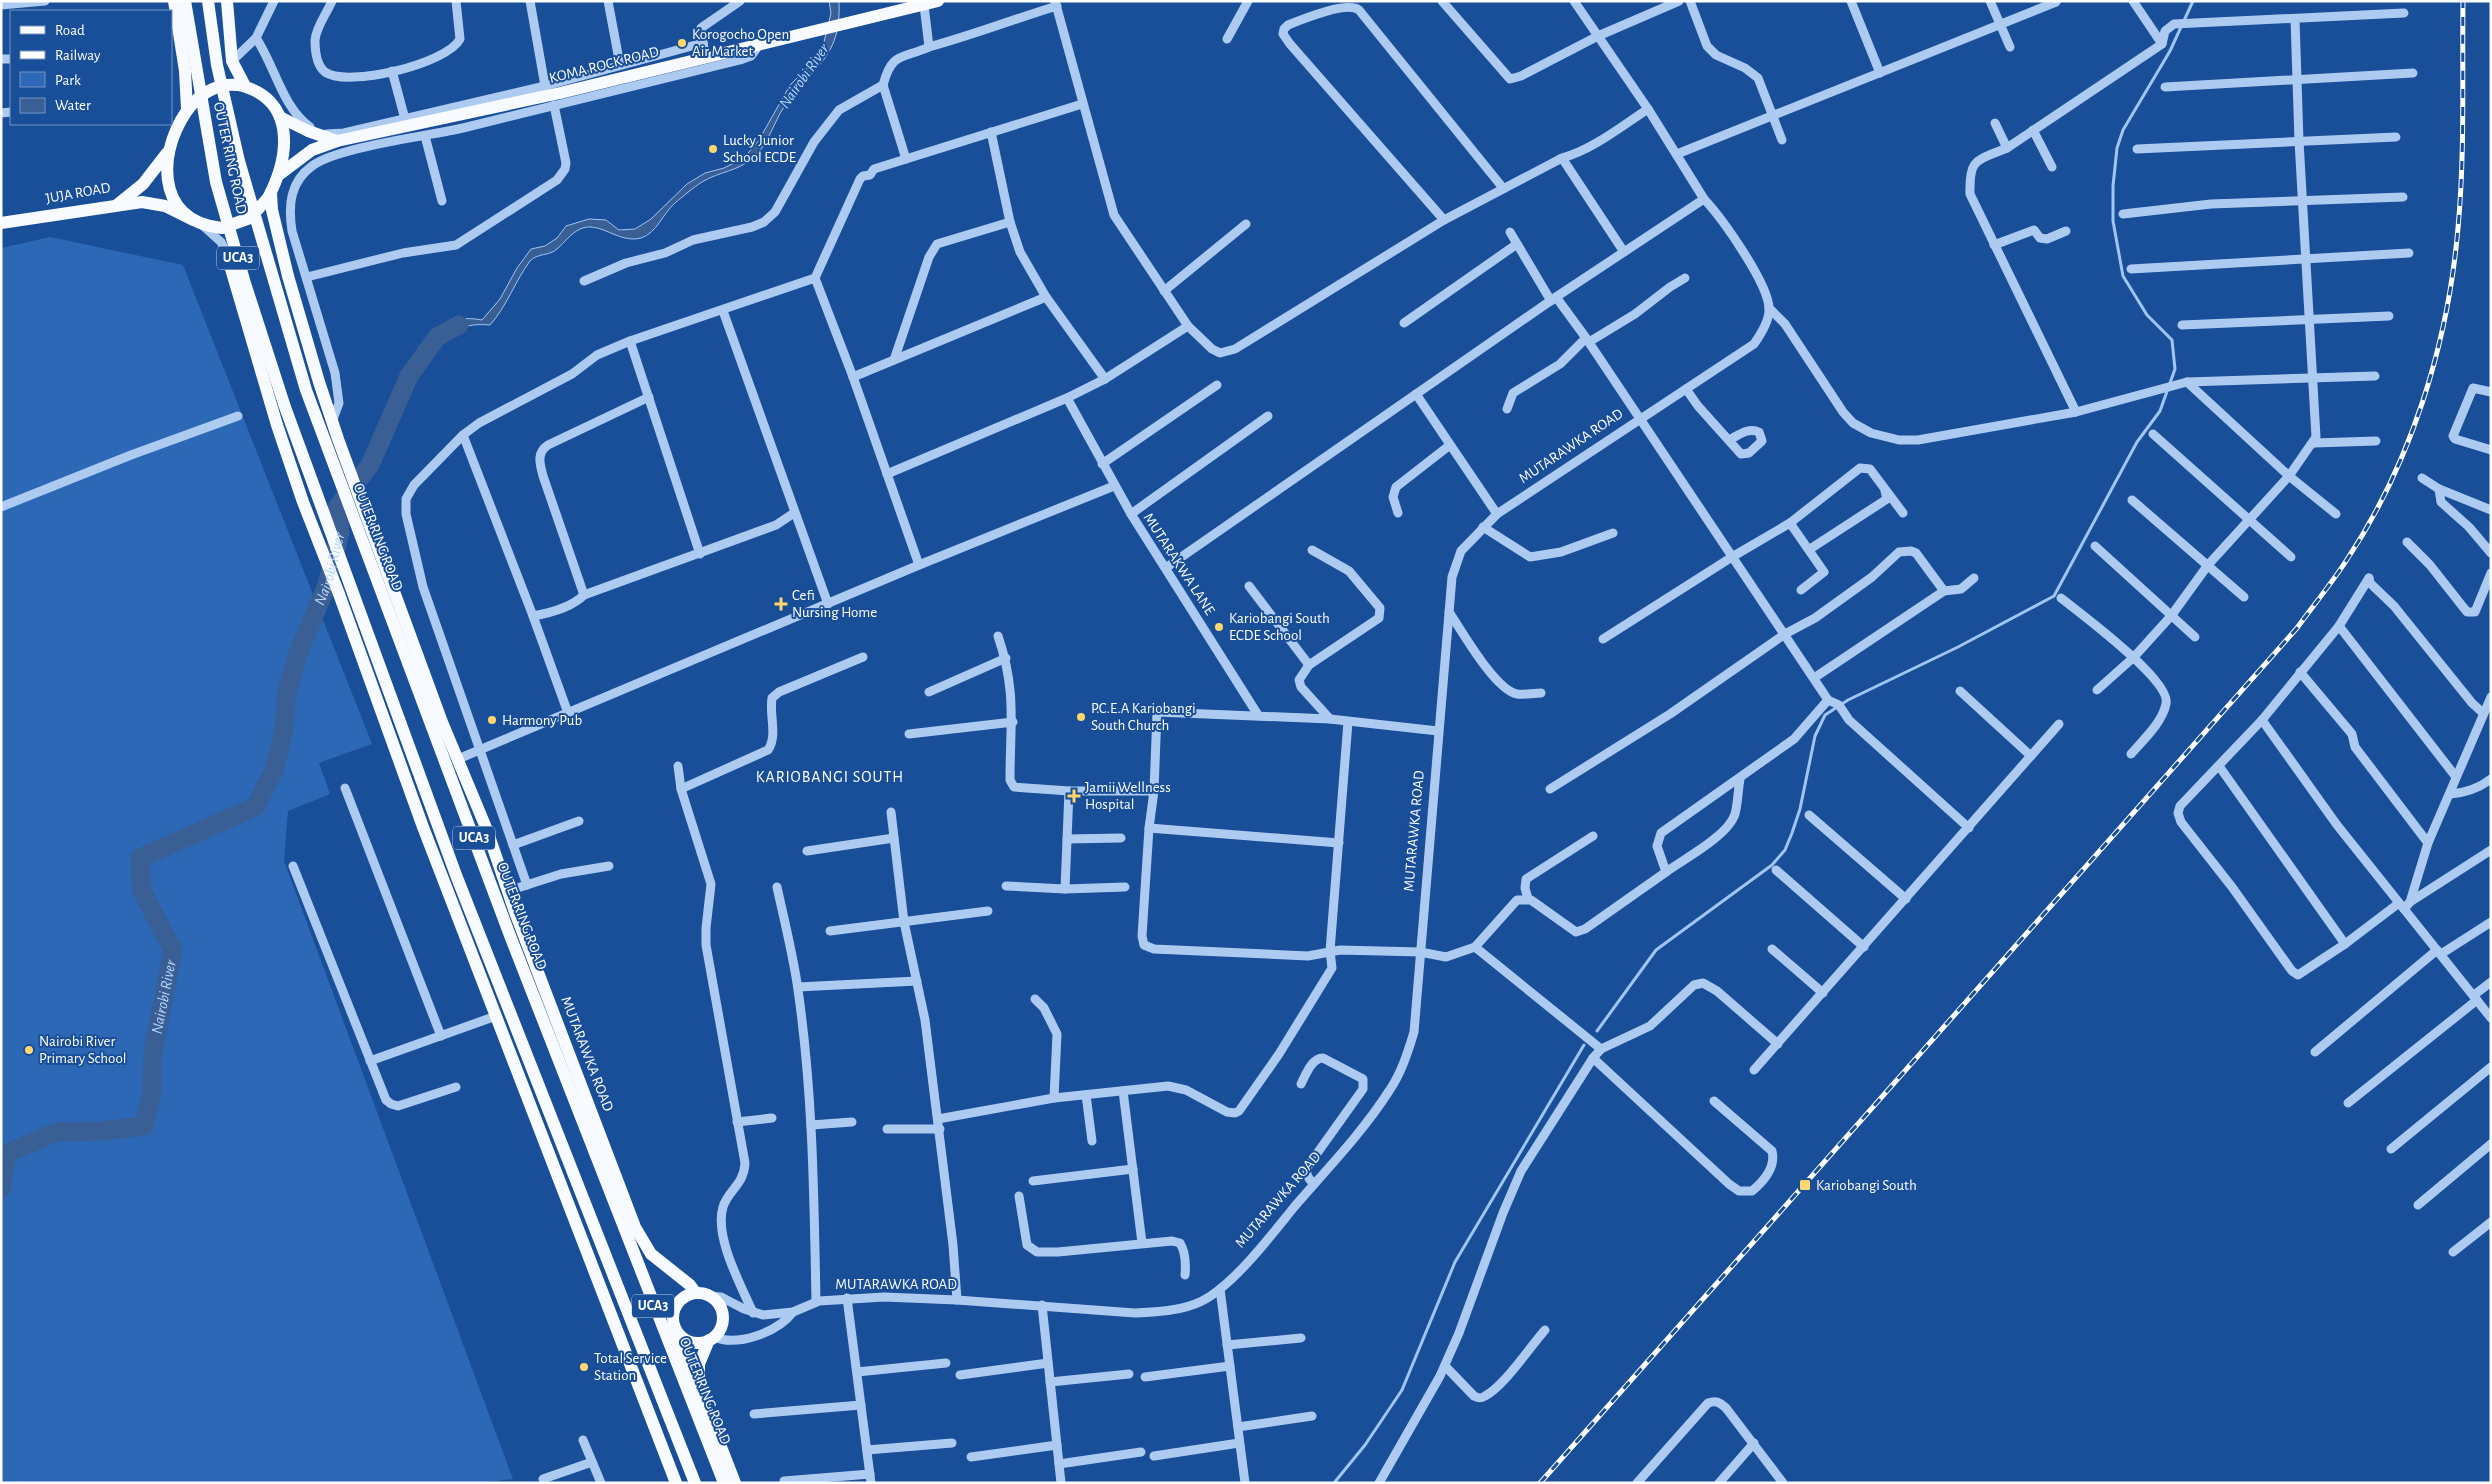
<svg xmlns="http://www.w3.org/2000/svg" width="2492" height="1484" font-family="'Alegreya Sans',sans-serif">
	<rect width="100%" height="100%" fill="#194e98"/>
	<path fill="#2c68b6" d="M50 237 183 265 372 744 319 763 330 794 288 811 284 861 513 1479 480 1483H1V248Z"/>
	<path fill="#395f95" stroke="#a0c5f3" d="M829 1H839C842 59 812 66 784 107 774 122 768 144 755 156 738 172 720 171 702 182 694 187 682 197 675 203 663 213 657 233 641 238 618 244 600 220 580 229 570 234 565 242 557 249 550 256 537 253 530 261 515 281 507 306 490 325 473 324 463 324 452 338L437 337C452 320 459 316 482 320L500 299 517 268 531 249 545 246 557 238 566 226 589 219 606 220 619 230 635 229 651 219 687 184 705 173 724 168 744 158 759 140 790 85 817 58 824 42 831 13Z"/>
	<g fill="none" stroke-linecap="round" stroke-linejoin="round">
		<g stroke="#a0c5f3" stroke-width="3">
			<path d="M1597 1031 1656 950 1772 865 1785 850 1792 833 1800 809 1815 736 1825 715 1848 700 1958 647 2054 596 2137 442 2160 411 2175 369 2172 340 2147 315 2123 276 2113 221V186L2117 148 2123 130 2170 51 2193 1"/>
			<path d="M1334 1483 1365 1445 1402 1390 1455 1262 1584 1045"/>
		</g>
		<path stroke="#395f95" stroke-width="19" id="s1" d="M1 1189 7 1153 57 1132 100 1131 144 1126 152 1091 153 1052 173 950 142 891 140 858 255 807 274 770 284 729 287 691 299 651 327 585 340 532 337 508 370 465 409 376 437 337 459 325"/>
		<g stroke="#adcbf1" stroke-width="9">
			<path d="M332 1C327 13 316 27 315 40 315 50 316 65 325 72 347 88 447 64 460 39L456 1"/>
			<path d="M530 1 545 86"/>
			<path d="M608 1 620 65"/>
			<path d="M1055 1 1114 215 1188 326 1212 349 1220 353 1235 349 1444 220 1562 158C1592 150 1622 126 1648 109"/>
			<path d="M1442 1 1510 79 1521 76 1598 36 1679 1"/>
			<path d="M1690 1 1707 46 1716 55 1745 68 1758 78 1782 140"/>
			<path d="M1851 1 1880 73"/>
			<path d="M1990 1 2010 47"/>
			<path d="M1 5 45 1"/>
			<path d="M256 38C275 66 282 107 310 127"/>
			<path d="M1227 39 1248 1"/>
			<path d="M2162 44 2165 31 2174 24 2404 13"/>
			<path d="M929 47C973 35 1014 19 1057 6"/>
			<path d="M704 49 701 28 740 1"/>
			<path d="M1 59H11"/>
			<path d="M232 61 256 38 274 1"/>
			<path d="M392 71 405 119"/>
			<path d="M883 85 906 159"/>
			<path d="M2165 87 2413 73"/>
			<path d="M1 113 11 112"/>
			<path d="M1995 123 2007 148C1976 161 1969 158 1970 194L2076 412"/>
			<path d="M2033 130 2052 167"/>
			<path d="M991 132 1010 222 1020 252 1046 297 1105 379"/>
			<path d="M326 134 344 133 545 86 703 43"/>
			<path d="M425 136 442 201"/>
			<path d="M2007 148 2162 44 2133 1"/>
			<path d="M2137 149 2396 137"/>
			<path d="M1677 154 2056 2"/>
			<path d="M1562 158 1624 252"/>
			<path d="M2123 214 2211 204 2403 197"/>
			<path d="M1444 220 1290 44 1283 34 1284 29 1288 25C1303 19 1347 1 1359 10L1503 188"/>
			<path d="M202 225 221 242 226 252"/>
			<path d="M1510 232 1551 301"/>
			<path d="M1994 245 2034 230 2040 238 2047 239 2066 231"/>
			<path d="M2131 269 2409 253"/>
			<path d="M307 277 403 253 456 245 557 180 565 169 566 163 554 105"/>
			<path d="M815 278 853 377 919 565"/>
			<path d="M584 281 626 263 665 253 693 240 752 227 764 222 775 212 814 142 839 110 883 85C892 51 903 59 929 47L924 5"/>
			<path d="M1164 291 1246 224"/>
			<path d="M1556 297 1586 338 1828 700 1839 705 1849 720 1969 828"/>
			<path d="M1769 308 1785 324 1843 412 1853 423 1871 433 1899 440H1918L2076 412 2187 382 2375 376"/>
			<path d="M723 311 828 604"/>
			<path d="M1404 323 1517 244"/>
			<path d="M2182 325 2389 316"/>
			<path d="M630 341 700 554"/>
			<path d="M1589 342 1635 314 1670 287 1685 278"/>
			<path d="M894 360 929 257 937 244 1010 222"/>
			<path d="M853 377 1046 297"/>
			<path d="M2187 382 2289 476 2336 514"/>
			<path d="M1686 389 1698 406 1741 454 1749 453 1762 441 1759 432C1748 427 1739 435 1729 440"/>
			<path d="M2491 392 2473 388 2453 436 2455 439 2491 450"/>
			<path d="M1416 394 1497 514"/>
			<path d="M1067 398 1131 514 1258 715"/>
			<path d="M1507 409 1513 393 1560 364 1586 338"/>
			<path d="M332 422 339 403 335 373 292 231C288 205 290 182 312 166 338 147 428 136 463 128 556 106 648 83 740 60L751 56 759 45"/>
			<path d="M2153 434 2291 557"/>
			<path d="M463 435 533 616 568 713"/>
			<path d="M2314 443 2376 441"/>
			<path d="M1102 464 1217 385"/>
			<path d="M887 474 1067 398 1105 379 1188 326"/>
			<path d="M2422 478 2439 489 2491 510"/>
			<path d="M2439 489 2441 502 2469 527 2491 553"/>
			<path d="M2132 500 2244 597"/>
			<path d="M1 507 131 455 238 416"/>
			<path d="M1398 513 1393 497 1396 487 1450 445"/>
			<path d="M1131 514 1268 416"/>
			<path d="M1790 523 1824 572 1801 590"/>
			<path d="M1483 527 1530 557 1561 552 1613 533"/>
			<path d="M2407 542 2430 565 2467 612H2475L2491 573"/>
			<path d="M2095 546 2195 637"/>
			<path d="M1810 549 1887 499 1885 491"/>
			<path d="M1312 550 1349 571 1380 608 1379 618 1309 665 1299 680 1301 687 1330 719"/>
			<path d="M1167 567 1556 297 1704 199"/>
			<path d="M2369 578 2339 626 2262 720 2180 806 2178 813 2181 822 2232 887 2292 971 2298 975 2345 944 2399 903"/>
			<path d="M2369 578 2370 583 2394 606 2472 703 2483 713"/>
			<path d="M1249 586 1309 665"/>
			<path d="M584 595 543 476C540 464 536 453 548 445L649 397"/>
			<path d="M2061 598C2081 614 2172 681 2166 704 2162 723 2143 740 2131 754"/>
			<path d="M1449 612C1462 631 1495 690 1517 694 1524 695 1533 693 1541 693"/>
			<path d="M533 616C550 613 571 608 584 595L776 525 794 513"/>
			<path d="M2339 626 2456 777"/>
			<path d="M998 636C1017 692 1010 724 1010 780L1014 787 1069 791H1154"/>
			<path d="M1603 639 1732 557 1790 523 1860 468 1870 469 1903 513"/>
			<path d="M2300 672 2352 734 2355 747 2428 843"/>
			<path d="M1814 678 1944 591 1961 589 1974 578"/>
			<path d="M2097 690 2134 657 2171 616 2208 565 2289 476 2316 437 2299 141 2295 19"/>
			<path d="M1960 691 2031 756"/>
			<path d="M929 692 1006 658"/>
			<path d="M2262 720 2337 825 2491 1018"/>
			<path d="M1438 731 1330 719 1157 712 1154 791 1149 828 1142 936 1144 945 1154 949 1308 956 1340 950 1420 952 1446 957 1475 947 1601 1049"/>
			<path d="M909 734 1013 722"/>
			<path d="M458 759 919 565 1114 486"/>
			<path d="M678 766 681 789 711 884 706 928V945L745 1163C744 1185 728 1190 723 1207 714 1237 741 1285 753 1313"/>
			<path d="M2219 766 2345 944"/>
			<path d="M345 788 441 1036"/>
			<path d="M681 789 768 750C778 735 769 716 772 698L779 692 863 657"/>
			<path d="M1550 789 1670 714 1785 634 1815 618 1872 577 1899 552 1911 551 1916 553 1944 591"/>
			<path d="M2450 794C2466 793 2478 789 2491 779"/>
			<path d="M891 812 904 922 925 1020 953 1245 957 1300"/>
			<path d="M1809 815 1906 899"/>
			<path d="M1149 828 1339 843"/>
			<path d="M1067 839 1121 838"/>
			<path d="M513 845 579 821"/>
			<path d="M807 851 894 838"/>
			<path d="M293 866 386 1100 391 1104 398 1106 456 1087"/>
			<path d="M1776 870 1864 947"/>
			<path d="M1666 872C1684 859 1728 836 1735 814 1738 803 1738 790 1740 779"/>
			<path d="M527 885 423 587 406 514V499L414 485 463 435 479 423 572 374 597 355 630 341 815 278 860 179 863 176 870 175 874 169 1082 104"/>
			<path d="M1006 886 1065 889 1069 791"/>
			<path d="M777 887C784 919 792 951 797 983 813 1089 814 1196 816 1302"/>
			<path d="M1065 889 1125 887"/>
			<path d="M508 891 561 874 609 866"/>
			<path d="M1528 899 1525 888 1526 879 1593 836"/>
			<path d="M2410 902 2491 850"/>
			<path d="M2404 909 2410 902 2428 843 2491 697"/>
			<path d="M830 931 988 911"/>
			<path d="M1475 947 1517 900H1531L1576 932 1585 929 1666 872 1657 846 1661 833 1794 739 1828 700"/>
			<path d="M1772 949 1823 993"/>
			<path d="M2441 954 2491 922"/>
			<path d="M798 987 917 981"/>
			<path d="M2474 995 2491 982"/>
			<path d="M1035 999 1044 1008 1057 1034 1054 1098"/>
			<path d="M2315 1052 2437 950"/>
			<path d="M1593 1058 1729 1184 1739 1191H1752C1764 1181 1776 1167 1772 1151L1714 1101"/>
			<path d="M370 1061 496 1016"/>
			<path d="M1754 1070 2059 724"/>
			<path d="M1301 1084C1306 1074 1312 1058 1323 1058L1363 1079V1089L1308 1166C1305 1175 1308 1178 1314 1184"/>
			<path d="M1123 1091 1142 1243"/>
			<path d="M1086 1095 1092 1141"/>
			<path d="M2348 1103 2477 1000"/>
			<path d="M938 1119 1054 1098 1168 1086 1186 1090 1227 1112 1235 1113 1239 1111 1279 1054 1332 968 1330 951 1348 722"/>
			<path d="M737 1122 772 1118"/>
			<path d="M811 1125 852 1122"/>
			<path d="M887 1129H940"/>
			<path d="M2391 1149 2491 1067"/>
			<path d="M1033 1181 1133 1169"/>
			<path d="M1019 1196 1027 1245 1037 1252H1058L1172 1241 1180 1243C1186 1253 1186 1264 1185 1275"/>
			<path d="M2418 1205 2491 1144"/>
			<path d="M2453 1252 2491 1222"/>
			<path d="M1220 1289 1245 1483"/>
			<path d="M709 1296 721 1297 744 1309 763 1315 793 1312 819 1301 884 1297 957 1300 1135 1313C1157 1312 1182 1311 1202 1301 1234 1285 1272 1234 1295 1206 1327 1169 1362 1133 1389 1091 1401 1074 1408 1052 1414 1032L1452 577 1461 551 1497 514 1754 344C1761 334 1770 320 1769 308 1768 283 1722 218 1704 199L1648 109 1574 1"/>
			<path d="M847 1298 871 1483"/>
			<path d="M1042 1305 1061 1483"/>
			<path d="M714 1337C738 1347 778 1332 793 1312"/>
			<path d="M1227 1345 1301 1338"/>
			<path d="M1445 1366 1474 1396C1478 1398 1481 1399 1485 1396 1504 1386 1530 1347 1545 1330"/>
			<path d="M857 1372 946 1363"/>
			<path d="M960 1375 1048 1363"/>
			<path d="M1145 1377 1230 1366"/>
			<path d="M1050 1382 1129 1374"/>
			<path d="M754 1414 861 1405"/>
			<path d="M1238 1427 1312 1416"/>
			<path d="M583 1440 601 1483"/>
			<path d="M867 1450 952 1443"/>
			<path d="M1154 1456 1239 1443"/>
			<path d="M971 1457 1057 1445"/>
			<path d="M1059 1464 1141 1452"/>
			<path d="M543 1479 592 1462"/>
			<path d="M784 1481 870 1474"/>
			<path d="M1379 1483 1440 1376 1459 1333 1503 1213 1521 1171 1593 1058 1601 1049 1650 1026 1694 985 1703 983 1717 991 1778 1044"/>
			<path d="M1637 1483 1708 1403C1716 1400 1719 1402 1726 1408L1783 1483"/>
			<path d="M1719 1483 1754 1443"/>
		</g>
		<g stroke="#f7faff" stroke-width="12">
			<path d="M174 1 185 71 187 109"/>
			<path d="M185 1 216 182 244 280 285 407 456 875 695 1483"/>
			<path d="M208 1 217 65 239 161 306 390 509 933 724 1483"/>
			<path d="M227 1 232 61 245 86"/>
			<path d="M238 85C297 98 290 156 268 198"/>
			<path d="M193 103C157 145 152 222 222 228"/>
			<path d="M280 117 308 131 337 141"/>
			<path d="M280 174 312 150 337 141 560 93 938 1"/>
			<path d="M271 192 272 210 288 276 319 382 338 439 442 722 487 830 515 912 635 1227 651 1254 690 1285 696 1293"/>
			<path d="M117 205 143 184 167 153"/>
			<path d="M1 223 142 202 165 206 193 220"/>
			<path d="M226 252 277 425 303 502 339 594 423 827 676 1483"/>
			<circle cx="698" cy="1318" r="25"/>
			<path d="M674 1326 735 1483"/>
			<path d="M699 1382V1364L709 1340"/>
		</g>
		<defs>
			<path id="rail" d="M1540 1483 2297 628C2313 606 2331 584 2346 561 2411 464 2448 344 2458 228 2465 153 2462 76 2463 1"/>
		</defs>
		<use href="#rail" stroke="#fff" stroke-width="5"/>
		<use href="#rail" stroke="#194e98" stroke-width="3" stroke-dasharray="9" stroke-linecap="butt"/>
		<g stroke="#f7faff" stroke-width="12">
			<path d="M193 103C206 90 220 83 238 85"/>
			<path d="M222 228 250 218 268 198"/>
		</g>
	</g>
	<g fill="#ffd76d" stroke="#194e98" stroke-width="2">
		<circle cx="682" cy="43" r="5"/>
		<circle cx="713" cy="149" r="5"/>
		<path d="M778.5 596.5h5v5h5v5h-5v5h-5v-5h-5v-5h5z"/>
		<circle cx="1219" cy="627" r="5"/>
		<circle cx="1081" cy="717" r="5"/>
		<circle cx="492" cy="720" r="5"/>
		<path d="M1071.5 788.5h5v5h5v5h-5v5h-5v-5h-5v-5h5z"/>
		<circle cx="29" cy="1050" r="5"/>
		<rect x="1799" y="1179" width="12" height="12" rx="2.5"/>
		<circle cx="584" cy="1367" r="5"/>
	</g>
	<g text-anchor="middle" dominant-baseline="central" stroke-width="4" stroke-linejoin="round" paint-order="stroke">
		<g fill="#194e98" stroke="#bacae0" stroke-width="1">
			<rect x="217" y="246.5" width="42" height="23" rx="4"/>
			<rect x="453" y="826.5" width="42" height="23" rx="4"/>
			<rect x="632" y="1294.5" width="42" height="23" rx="4"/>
		</g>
		<g font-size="14" font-weight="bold" fill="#fff">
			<text x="238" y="258">UCA3</text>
			<text x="474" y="838">UCA3</text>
			<text x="653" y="1306">UCA3</text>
		</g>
		<g font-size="15" fill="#fff" stroke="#194e98" text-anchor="start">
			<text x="692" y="34">Korogocho Open<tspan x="692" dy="17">Air Market</tspan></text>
			<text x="723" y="140">Lucky Junior<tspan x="723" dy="17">School ECDE</tspan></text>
			<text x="792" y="595">Cefi<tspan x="792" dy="17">Nursing Home</tspan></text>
			<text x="1229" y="618">Kariobangi South<tspan x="1229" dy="17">ECDE School</tspan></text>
			<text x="1091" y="708">P.C.E.A Kariobangi<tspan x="1091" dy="17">South Church</tspan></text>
			<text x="502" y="720">Harmony Pub</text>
			<text x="1085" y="787">Jamii Wellness<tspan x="1085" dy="17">Hospital</tspan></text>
			<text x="39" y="1041">Nairobi River<tspan x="39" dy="17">Primary School</tspan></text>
			<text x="1816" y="1185">Kariobangi South</text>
			<text x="594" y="1358">Total Service<tspan x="594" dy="17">Station</tspan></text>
		</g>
		<g font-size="15" fill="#fff" stroke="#194e98">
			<text transform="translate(604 65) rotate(-14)">KOMA ROCK ROAD</text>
			<text transform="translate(230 158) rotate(78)">OUTER RING ROAD</text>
			<text transform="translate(78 193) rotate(-10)">JUJA ROAD</text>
			<text transform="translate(1571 446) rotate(-34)">MUTARAWKA ROAD</text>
			<text transform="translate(378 537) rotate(69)">OUTER RING ROAD</text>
			<text transform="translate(1179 564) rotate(57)">MUTARAKWA LANE</text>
			<text transform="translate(1414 831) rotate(-85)">MUTARAWKA ROAD</text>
			<text transform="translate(522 916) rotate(69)">OUTER RING ROAD</text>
			<text transform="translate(587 1054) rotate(69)">MUTARAWKA ROAD</text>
			<text transform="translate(1278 1200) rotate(-49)">MUTARAWKA ROAD</text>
			<text x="896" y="1284">MUTARAWKA ROAD</text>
			<text transform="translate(705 1391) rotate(68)">OUTER RING ROAD</text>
		</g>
		<g font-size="16" font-style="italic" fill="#b9d5f8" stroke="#194e98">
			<text transform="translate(804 76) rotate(-55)">Nairobi River</text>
			<text stroke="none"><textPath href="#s1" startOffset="834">Nairobi River</textPath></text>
			<text stroke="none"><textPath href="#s1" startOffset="309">Nairobi River</textPath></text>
		</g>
		<g font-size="16" letter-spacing="1" fill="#fff" stroke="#194e98">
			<text x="830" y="777">KARIOBANGI SOUTH</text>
		</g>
	</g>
	<rect width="2492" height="1484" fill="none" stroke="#ffffff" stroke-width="5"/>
	<rect x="10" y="10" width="162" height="115" fill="#194e98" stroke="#7595c1"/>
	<rect x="20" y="26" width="25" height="8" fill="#f7faff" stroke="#7595c1"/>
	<text x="55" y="35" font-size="15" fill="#ffffff">Road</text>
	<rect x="20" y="51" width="25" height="8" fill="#ffffff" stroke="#7595c1"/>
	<text x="55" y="60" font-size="15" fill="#ffffff">Railway</text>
	<rect x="20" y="72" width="25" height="15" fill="#2c68b6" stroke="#7595c1"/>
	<text x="55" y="85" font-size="15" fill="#ffffff">Park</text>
	<rect x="20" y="98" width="25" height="15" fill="#395f95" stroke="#7595c1"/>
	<text x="55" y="110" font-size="15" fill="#ffffff">Water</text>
</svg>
